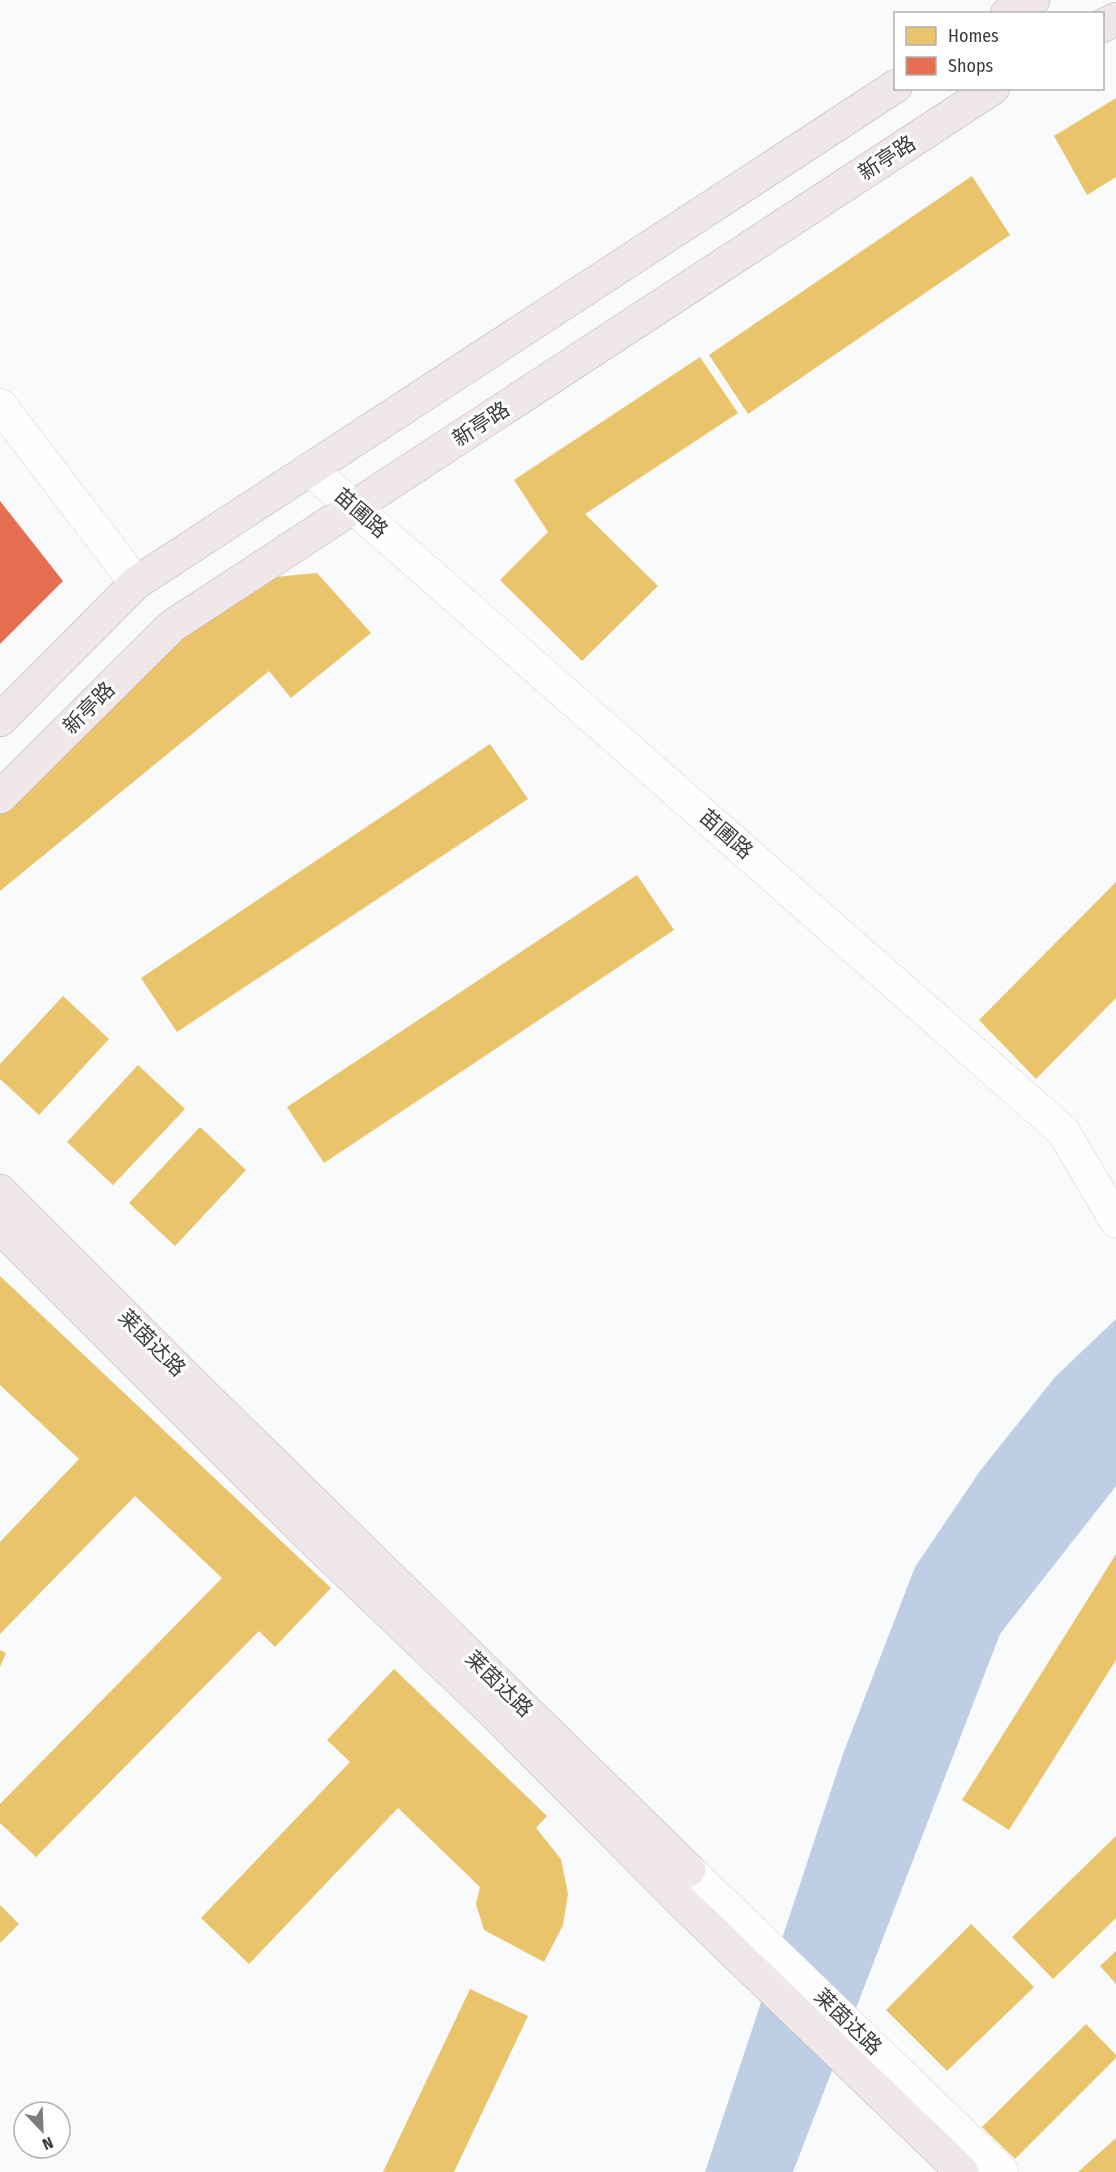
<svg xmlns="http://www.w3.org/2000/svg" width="1116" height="2172" font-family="'Fira Sans Condensed','Noto Sans SC',sans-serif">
	<rect width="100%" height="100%" fill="#f8fafc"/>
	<path fill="#becee4" d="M1116 1319V1486L1000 1634 793 2172H705L843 1754 915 1567 980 1471 1055 1377Z"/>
	<g fill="#e9c46a">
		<path d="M1116 98V177L1087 195 1054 136Z"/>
		<path d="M972 176 1010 235 748 414 709 355Z"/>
		<path d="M700 357 738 413 585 514 658 586 582 661 500 580 548 532 514 480Z"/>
		<path d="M317 573 371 633 291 698 269 671 0 891V786L253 579Z"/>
		<path d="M490 744 528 799 177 1032 141 978Z"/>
		<path d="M637 875 674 930 324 1163 287 1107Z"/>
		<path d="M1116 882V998L1036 1079 979 1020Z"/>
		<path d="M63 996 109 1039 39 1115 0 1079V1064Z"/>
		<path d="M138 1065 185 1109 113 1185 67 1142Z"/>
		<path d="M200 1127 246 1170 175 1246 129 1203Z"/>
		<path d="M0 1276 331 1588 275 1647 259 1631 36 1857 0 1823V1804L222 1578 135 1496 0 1634V1542L79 1459 0 1385Z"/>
		<path d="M1116 1554V1660L1009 1830 962 1800Z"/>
		<path d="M0 1650 6 1653 0 1667Z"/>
		<path d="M394 1669 547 1816 536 1828 561 1859 568 1894 563 1925 544 1962 484 1930 476 1904 480 1887 398 1808 249 1964 201 1918 350 1762 327 1740Z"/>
		<path d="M1116 1836V1918L1053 1979 1012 1937Z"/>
		<path d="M0 1905 19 1924 0 1943Z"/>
		<path d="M971 1924 1034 1987 947 2071 886 2010Z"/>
		<path d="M1116 1951V1984L1100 1966Z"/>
		<path d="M470 1989 528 2016 454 2172H383Z"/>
		<path d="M1086 2024 1116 2055V2058L1015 2159 982 2127Z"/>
		<path d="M1116 2138V2172H1078Z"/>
	</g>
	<path fill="#e76f51" d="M0 501 63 581 0 644Z"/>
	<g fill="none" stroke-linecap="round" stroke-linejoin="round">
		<defs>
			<g id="minor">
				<path d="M0 405 136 583"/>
				<path d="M310 469 1063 1131 1116 1221"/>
				<path d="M689 1870 1002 2172"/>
			</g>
			<g id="major">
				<path d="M1007 14 1033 0"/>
				<path d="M1102 26 1116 19"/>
				<path d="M0 720 136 583 896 86"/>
				<path d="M0 797 172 626 993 88"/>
				<path d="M0 1191 205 1396 689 1870"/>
				<path d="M0 1227 309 1536 497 1716 686 1906 962 2172"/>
			</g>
		</defs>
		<use href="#minor" stroke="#d2d4d5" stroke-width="34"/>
		<use href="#major" stroke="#bcafb0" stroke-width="34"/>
		<use href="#minor" stroke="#fefeff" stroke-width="33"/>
		<use href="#major" stroke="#efe7e8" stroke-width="33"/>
	</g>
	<g text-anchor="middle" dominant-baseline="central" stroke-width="6" stroke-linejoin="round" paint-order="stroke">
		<g font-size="21" fill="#3b3c3d" stroke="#fff">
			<text transform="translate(887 158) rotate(-33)">新亭路</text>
			<text transform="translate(481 424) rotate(-33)">新亭路</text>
			<text transform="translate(361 513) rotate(41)">苗圃路</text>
			<text transform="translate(89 708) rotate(-45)">新亭路</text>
			<text transform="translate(726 834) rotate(41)">苗圃路</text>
			<text transform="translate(152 1343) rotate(45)">莱茵达路</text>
			<text transform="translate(499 1684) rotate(44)">莱茵达路</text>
			<text transform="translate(848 2022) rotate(44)">莱茵达路</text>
		</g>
	</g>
	<rect x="894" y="12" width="210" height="78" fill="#ffffff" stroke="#b1b1b1" stroke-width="1.5"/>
	<rect x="906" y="27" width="30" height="18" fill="#e9c46a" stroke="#b1b1b1" stroke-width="1.5"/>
	<text x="948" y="42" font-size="18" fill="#3b3c3d">Homes</text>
	<rect x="906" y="57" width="30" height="18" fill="#e76f51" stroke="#b1b1b1" stroke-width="1.5"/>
	<text x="948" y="72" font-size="18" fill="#3b3c3d">Shops</text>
	<g transform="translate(42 2130) rotate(157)"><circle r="28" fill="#ffffff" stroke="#b1b1b1" stroke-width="1.5"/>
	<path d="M0-4.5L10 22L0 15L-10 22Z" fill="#7d7e80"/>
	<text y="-9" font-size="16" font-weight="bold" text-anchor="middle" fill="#3b3c3d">N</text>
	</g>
</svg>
